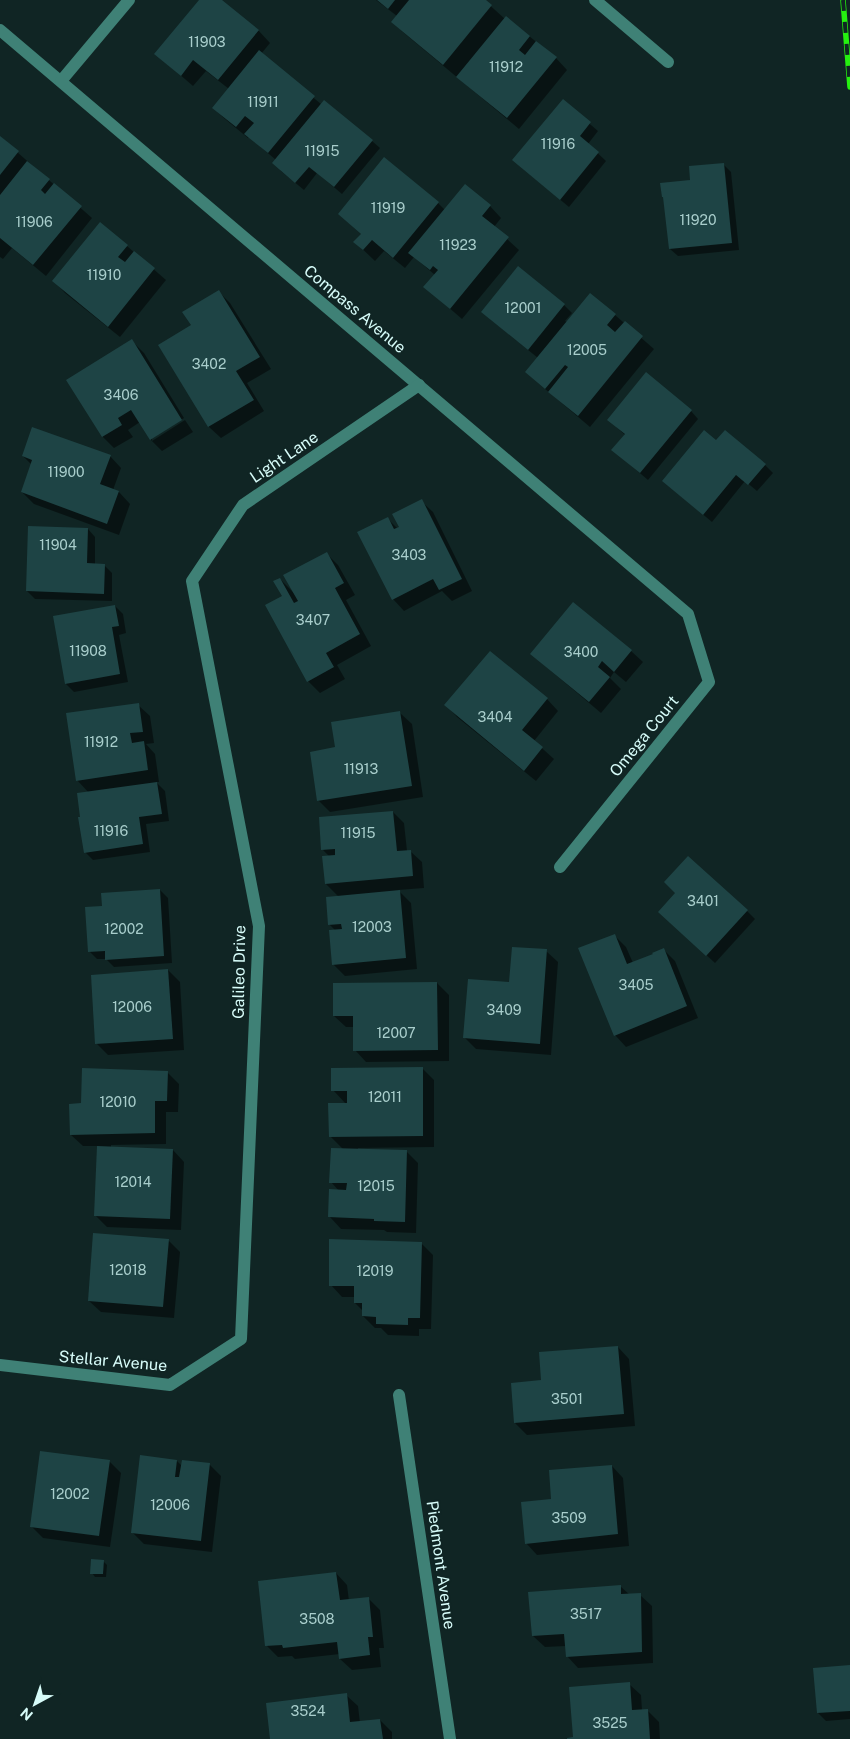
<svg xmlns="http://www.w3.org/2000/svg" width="850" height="1739" font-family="'Public Sans',sans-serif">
	<rect width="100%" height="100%" fill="#102524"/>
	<g fill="#0007">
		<path d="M200 0H220L259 31 270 43 261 54 321 104 372 141 380 148 342 194 317 173 304 190 281 171 276 160 249 137 248 138 225 119 213 108 229 89 206 71 193 86 156 54Z"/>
		<path d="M376 0H484L505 19 506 17 556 58 567 70 519 129 404 33 392 22 397 16Z"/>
		<path d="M563 101 598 131 588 144 606 161 569 207 522 168Z"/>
		<path d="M0 137 92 218 46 276 12 248 3 259 0 257Z"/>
		<path d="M723 164 731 172 739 250 678 256 670 249 692 181Z"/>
		<path d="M438 203 445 210 490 206 501 218 494 227 519 250 462 319 425 287 435 275 414 257 405 268 384 251 375 261 355 242 362 235 339 214Z"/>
		<path d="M127 246 166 280 120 337 65 293 54 281Z"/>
		<path d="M219 292 230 303 271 369 247 383 264 411 221 438 209 427 159 346 193 325Z"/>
		<path d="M564 305 572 313 565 321 567 322 615 315 654 349 590 427 538 383 526 372 538 358 490 319Z"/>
		<path d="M132 341 144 353 184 418 152 438V441L185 420 193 432 162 451 151 440 140 422 128 430 133 437 114 448 102 436Z"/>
		<path d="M691 411 698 419 648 480 621 457 625 435 609 420Z"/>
		<path d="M716 442 765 465 773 473 757 491 745 481 712 522 663 481Z"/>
		<path d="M23 456H110L121 468 113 490 119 492 130 504 119 535 34 504 22 492 32 465Z"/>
		<path d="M421 501 433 512 472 591 452 601 442 591 404 611 393 599 387 518 398 529Z"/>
		<path d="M88 529 95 537V565H104L112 573V601L35 599 27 591Z"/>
		<path d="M326 553 338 565 355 595 346 600 371 646 337 665 345 679 320 693 308 681 283 596 280 579 294 593Z"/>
		<path d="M573 603 631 651 643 662 626 682 614 672 610 678 621 689 601 713 544 665 532 654Z"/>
		<path d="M115 606 123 614 126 633 119 635 128 682 74 692 66 684Z"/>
		<path d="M547 699 558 711 534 741 554 759 536 781 457 717 446 705Z"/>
		<path d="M138 705 150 716 154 743 146 744 155 754 159 782H156L165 791 169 821 146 824 150 852 93 860 85 852 89 793 77 780Z"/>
		<path d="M400 713 412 724 423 797 330 812 318 800 336 748Z"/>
		<path d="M393 812 404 823 407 851H410L422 862 424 888 398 890 411 903 417 969 345 976 333 964 336 931 329 924 339 897 326 884 329 856 323 850Z"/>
		<path d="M160 890 168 898 172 963 114 967 106 959H97L89 951 103 907Z"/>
		<path d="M747 911 755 919 715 963 668 920Z"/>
		<path d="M614 935 626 947 633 963 654 955 663 949 675 961 698 1018 626 1047 615 1035Z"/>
		<path d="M546 951 558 962 551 1055 476 1049 465 1038 510 983Z"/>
		<path d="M168 970 180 982 184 1050 108 1055 96 1043Z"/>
		<path d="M437 983 449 995V1061L366 1062 355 1050 354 1027H346L334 1016Z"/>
		<path d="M422 1068 434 1080V1147L358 1148V1150L407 1152 418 1163 416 1233 387 1232 384 1230 341 1229 330 1217 339 1191 331 1182 343 1149 330 1136 346 1104 333 1090Z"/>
		<path d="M167 1072 179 1084 178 1112H166V1144L111 1145V1148L173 1150 184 1162 181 1230 107 1227 95 1215 98 1146H83L71 1135 82 1104Z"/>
		<path d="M168 1240 180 1252 174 1318 101 1312 89 1301Z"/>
		<path d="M421 1243 433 1255 431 1329H419V1336L388 1335 381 1328H375L363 1316V1311L355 1303V1297H342L331 1285Z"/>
		<path d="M618 1347 629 1359 635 1426 527 1435 515 1423 512 1384 542 1381Z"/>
		<path d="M109 1461 121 1473 110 1547 43 1538 31 1526Z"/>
		<path d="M177 1461 182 1466 210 1465 221 1476 212 1552 144 1544 132 1532Z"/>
		<path d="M612 1466 623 1478 629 1546 537 1555 526 1543 553 1500Z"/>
		<path d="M103 1561 107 1565 106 1577H95L92 1573Z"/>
		<path d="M336 1573 347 1585 349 1601 368 1598 380 1610 384 1648H379L381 1667 352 1670 340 1659V1654L295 1659 292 1656 278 1657 267 1646Z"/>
		<path d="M620 1586 630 1595H640L652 1606 653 1663 578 1668 567 1656 566 1646 545 1647 533 1636Z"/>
		<path d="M850 1667V1719L826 1721 818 1713Z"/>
		<path d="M629 1684 641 1695 642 1710H647L659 1722 660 1739H565L574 1738Z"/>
		<path d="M346 1695 358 1706 360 1723 380 1720 392 1732V1739H272Z"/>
	</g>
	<g fill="#1e4445">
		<path d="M199 0H222L259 30 218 80 193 60 181 76 154 54Z"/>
		<path d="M377 0H395L388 9Z"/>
		<path d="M409 0H486L492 5 443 65 391 22Z"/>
		<path d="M506 16 530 36 519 50 525 55 536 41 557 57 507 118 456 77Z"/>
		<path d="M259 50 315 96 268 153 244 134 254 123 245 116 236 127 212 108Z"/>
		<path d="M563 99 591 122 580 136 599 152 560 200 512 160Z"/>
		<path d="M324 100 373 140 334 187 309 167 295 183 272 163Z"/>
		<path d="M0 136 19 151 0 175Z"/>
		<path d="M384 157 439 202 393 258 372 240 363 250 353 242 361 234 338 214Z"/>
		<path d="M27 161 50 179 41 190 45 194 54 183 82 206 33 265 0 238V195Z"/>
		<path d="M724 163 732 243 669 249 663 197H662L660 183 690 180 689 166Z"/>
		<path d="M465 184 491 205 482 216 509 237 450 309 423 287 438 270 433 266 430 270 408 253Z"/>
		<path d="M100 222 128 245 118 257 125 262 134 251 155 268 108 327 52 281Z"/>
		<path d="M518 266 565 304 528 350 481 312Z"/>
		<path d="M219 290 260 357 236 371 254 400 208 427 158 345 191 325 182 312Z"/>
		<path d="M590 293 616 314 607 325 615 332 625 321 643 336 578 416 548 392 568 367 565 365 545 389 525 372Z"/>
		<path d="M132 339 182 420 150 440 131 410 118 418 122 425 102 437 66 380Z"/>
		<path d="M646 372 692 410 640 473 611 450 625 434 607 420Z"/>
		<path d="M32 427 111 455 100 484 119 491 107 524 21 492 32 460 22 456Z"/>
		<path d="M704 430 716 440 725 430 766 464 748 485 736 475 703 515 662 481Z"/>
		<path d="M422 499 462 579 439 590 433 579 392 600 357 532 388 517 394 529 399 527 392 514Z"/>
		<path d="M28 526 88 528 87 563 105 564 104 594 26 591Z"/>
		<path d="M327 552 344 583 335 588 360 634 326 653 334 667 307 682 265 605 282 596 273 581 280 578 294 603 298 601 283 575Z"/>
		<path d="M573 602 632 650 614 672 602 661 598 667 610 677 589 702 530 654Z"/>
		<path d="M115 605 119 626 112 627 120 674 65 684 53 616Z"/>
		<path d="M490 651 548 698 522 730 543 747 524 771 444 705Z"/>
		<path d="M139 703 143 732 130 733 132 743 144 741 148 770 76 781 66 713Z"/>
		<path d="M400 711 412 786 317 801 310 752 335 747 331 722Z"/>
		<path d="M157 782 162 814 139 817 143 844 84 853 78 817H80L77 793Z"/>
		<path d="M393 811 397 851 411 850 413 876 325 884 322 856 335 855V849L321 850 319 817Z"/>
		<path d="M688 856 748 910 706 956 658 912 675 893 664 882Z"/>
		<path d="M160 889 164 956 105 960V951L88 952 85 907 102 906 101 893Z"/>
		<path d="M400 890 406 958 332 965 329 930 342 929 341 924 328 925 326 897Z"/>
		<path d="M615 934 627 964 653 954 652 953 664 948 687 1006 614 1036 578 948Z"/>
		<path d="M512 947 547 949 540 1044 463 1038 468 979 509 982Z"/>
		<path d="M168 969 173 1039 95 1044 91 975Z"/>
		<path d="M437 982 438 1050 353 1051V1016H333V983Z"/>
		<path d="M423 1067V1136L329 1137 328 1103H347V1091H331V1068Z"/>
		<path d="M82 1068 168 1071 167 1101H155V1133L70 1135 69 1104 81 1103Z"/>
		<path d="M97 1146 173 1149 170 1219 94 1216Z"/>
		<path d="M331 1148 407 1150 405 1222 374 1221V1219L328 1217 329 1189 346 1190 347 1183H329Z"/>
		<path d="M93 1233 169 1239 163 1307 88 1301Z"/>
		<path d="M329 1239 422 1242 420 1318H408V1325L376 1324V1317L362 1316V1303H354V1286H329Z"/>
		<path d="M618 1346 624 1414 514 1423 511 1383 541 1380 539 1352Z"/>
		<path d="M40 1451 110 1460 99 1536 30 1527Z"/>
		<path d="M140 1455 177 1460 175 1477H179L182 1460 210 1463 201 1541 131 1533Z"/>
		<path d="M612 1465 618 1534 525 1544 521 1502 551 1499 549 1470Z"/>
		<path d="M91 1559 104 1560 103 1574H90Z"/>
		<path d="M336 1572 340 1600 369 1597 373 1637H368L370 1655 339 1659 337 1642 283 1648 282 1645 265 1646 258 1581Z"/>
		<path d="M621 1585V1594L641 1593 642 1652 566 1657 564 1634 532 1636 528 1592Z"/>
		<path d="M850 1665V1711L817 1713 813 1668Z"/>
		<path d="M630 1682 632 1710 648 1709 650 1739H567V1738L573 1737 569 1687Z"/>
		<path d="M347 1693 350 1722 380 1719 383 1739H270L266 1703Z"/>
	</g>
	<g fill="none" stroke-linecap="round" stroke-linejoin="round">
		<g stroke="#3f8176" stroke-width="12">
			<path d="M595 0 668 62"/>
			<path d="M0 30 688 614 709 682 560 867"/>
			<path d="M61 81 129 0"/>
			<path d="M0 1365 170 1385 241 1339 259 926 192 581 243 505 419 385"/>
			<path d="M399 1395 450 1739"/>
		</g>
		<defs>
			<path id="rail" d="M843 0 850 87"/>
		</defs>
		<use href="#rail" stroke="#25f010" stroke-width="5.5"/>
		<use href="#rail" stroke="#102524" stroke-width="4" stroke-dasharray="11" stroke-linecap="butt"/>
	</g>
	<g text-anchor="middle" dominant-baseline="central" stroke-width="4" stroke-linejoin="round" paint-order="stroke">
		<g font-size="14" fill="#a9cecc">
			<text x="207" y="42">11903</text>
			<text x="506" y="67">11912</text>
			<text x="263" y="102">11911</text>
			<text x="558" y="144">11916</text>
			<text x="322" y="151">11915</text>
			<text x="388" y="208">11919</text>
			<text x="698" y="220">11920</text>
			<text x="34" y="222">11906</text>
			<text x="458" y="245">11923</text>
			<text x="104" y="275">11910</text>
			<text x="523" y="308">12001</text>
			<text x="587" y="350">12005</text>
			<text x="209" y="364">3402</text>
			<text x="121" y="395">3406</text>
			<text x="66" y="472">11900</text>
			<text x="58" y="545">11904</text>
			<text x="409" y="555">3403</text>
			<text x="313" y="620">3407</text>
			<text x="88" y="651">11908</text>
			<text x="581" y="652">3400</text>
			<text x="495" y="717">3404</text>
			<text x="101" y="742">11912</text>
			<text x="361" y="769">11913</text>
			<text x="111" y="831">11916</text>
			<text x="358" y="833">11915</text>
			<text x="703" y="901">3401</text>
			<text x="372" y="927">12003</text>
			<text x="124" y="929">12002</text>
			<text x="636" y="985">3405</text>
			<text x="132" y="1007">12006</text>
			<text x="504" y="1010">3409</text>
			<text x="396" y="1033">12007</text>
			<text x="385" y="1097">12011</text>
			<text x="118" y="1102">12010</text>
			<text x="133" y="1182">12014</text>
			<text x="376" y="1186">12015</text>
			<text x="128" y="1270">12018</text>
			<text x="375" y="1271">12019</text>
			<text x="567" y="1399">3501</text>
			<text x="70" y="1494">12002</text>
			<text x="170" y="1505">12006</text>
			<text x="569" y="1518">3509</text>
			<text x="586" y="1614">3517</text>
			<text x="317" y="1619">3508</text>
			<text x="308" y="1711">3524</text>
			<text x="610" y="1723">3525</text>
		</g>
		<g font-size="16" fill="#d7fcf9" stroke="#102524">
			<text transform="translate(355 309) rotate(40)">Compass Avenue</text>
			<text transform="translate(284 457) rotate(-34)">Light Lane</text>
			<text transform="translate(644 736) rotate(-51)">Omega Court</text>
			<text transform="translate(239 972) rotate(-89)">Galileo Drive</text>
			<text transform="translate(113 1361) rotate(5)">Stellar Avenue</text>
			<text transform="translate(441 1565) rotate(82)">Piedmont Avenue</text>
		</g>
	</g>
	<g transform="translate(35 1704) rotate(220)" stroke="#102524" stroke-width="4" paint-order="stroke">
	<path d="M0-4L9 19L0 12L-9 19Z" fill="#d7fcf9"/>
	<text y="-8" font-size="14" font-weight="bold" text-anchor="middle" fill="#d7fcf9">N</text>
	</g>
</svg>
